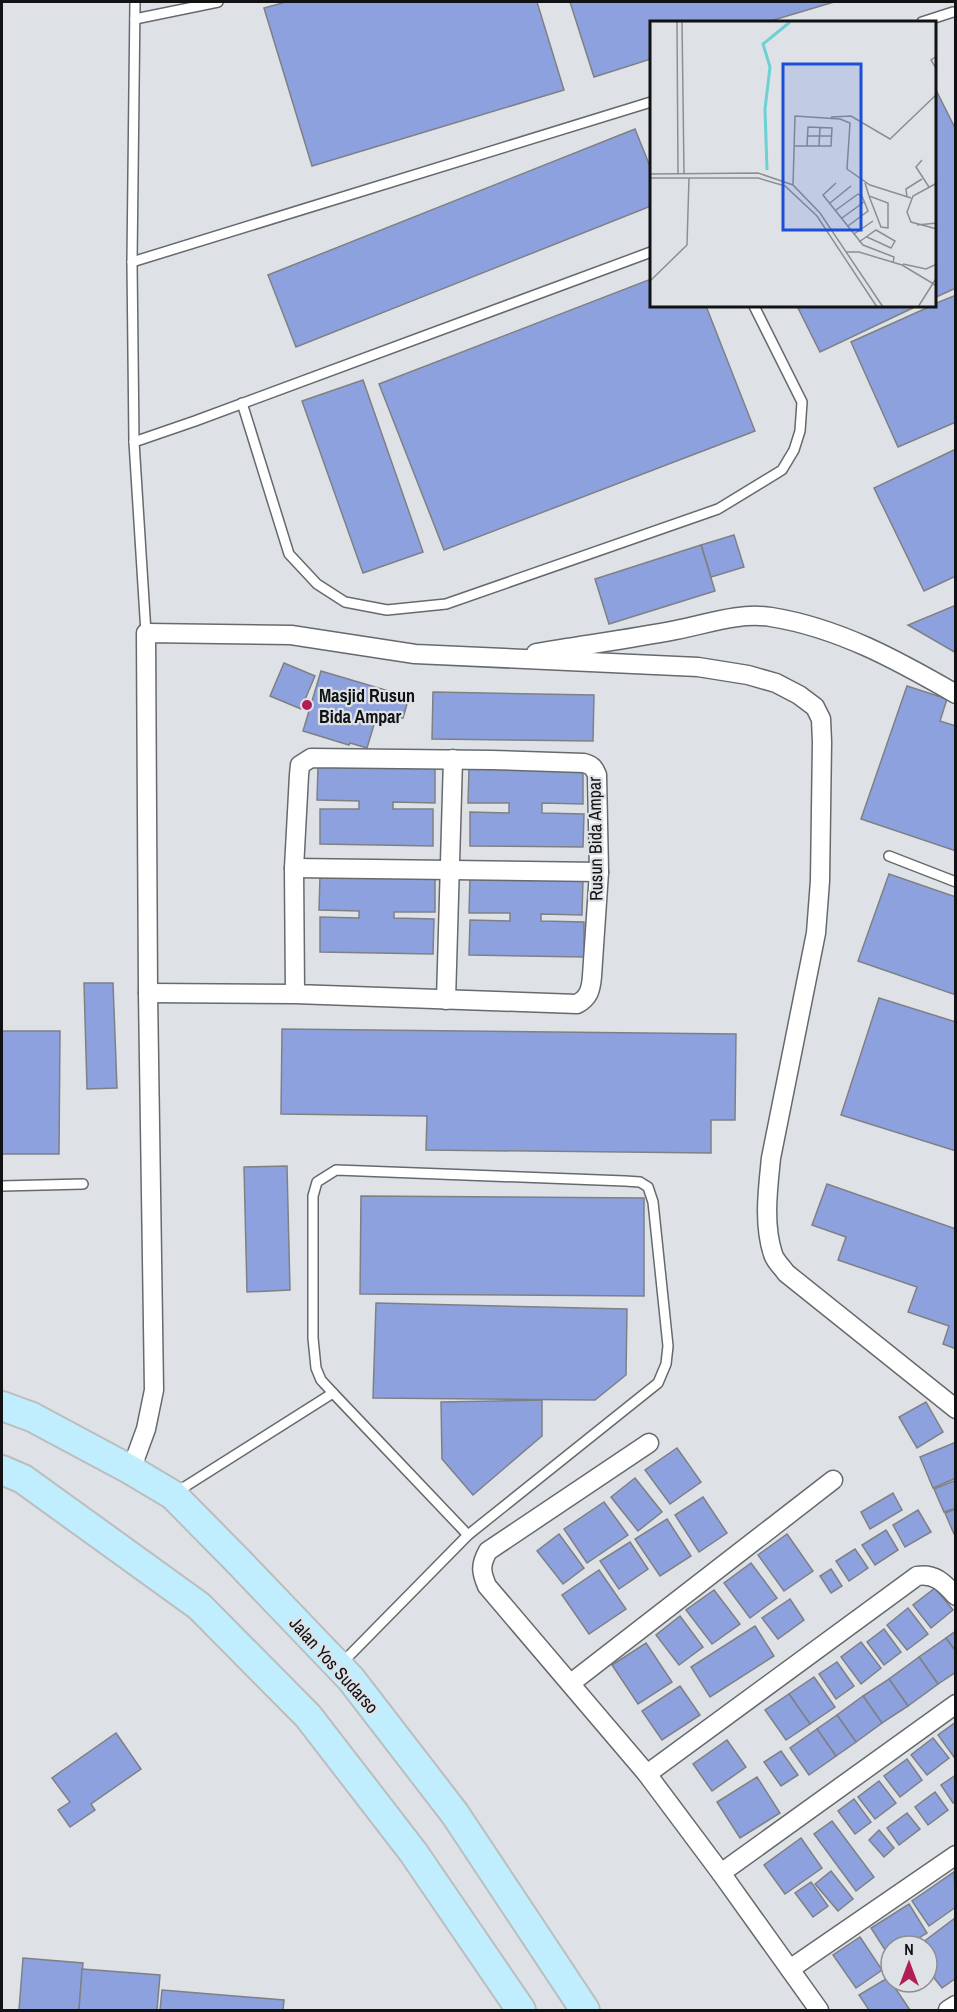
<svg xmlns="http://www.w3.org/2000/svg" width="957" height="2012" font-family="'Archivo Narrow',sans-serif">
	<rect width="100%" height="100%" fill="#dee2e7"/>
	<g fill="#8da1de" stroke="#7e8084" stroke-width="1.5">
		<path d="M286 2H537L564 90 312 166 264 8Z"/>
		<path d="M570 2H834L767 22H651V59L594 77Z"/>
		<path d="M934 86 956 130V288L934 298Z"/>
		<path d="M635 129 651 169V206L296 347 268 275Z"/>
		<path d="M651 279V306H706L755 431 444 550 379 384Z"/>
		<path d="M956 295V422L898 447 851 342 931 306H934V304Z"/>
		<path d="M797 306H917L820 352Z"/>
		<path d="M363 380 423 552 363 573 302 401Z"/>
		<path d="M956 449V576L924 591 874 488Z"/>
		<path d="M734 535 744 567 711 577 701 545Z"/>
		<path d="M701 545 715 591 609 624 595 579Z"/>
		<path d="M956 605V653L908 625Z"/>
		<path d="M284 663 315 676 301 709 270 696Z"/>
		<path d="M321 671 409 697 403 718 378 711 367 748 350 743 349 745 303 731Z"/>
		<path d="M907 686 947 699 940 721 956 726V851L861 819Z"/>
		<path d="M433 692 594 695 593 741 432 739Z"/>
		<path d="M318 766 435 767V803L393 802V809H433V846L320 844V809H359V801L317 800Z"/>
		<path d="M469 769 583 770V804L542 803V813L584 814 583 847 470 846V812L509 813V803H468Z"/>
		<path d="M889 874 956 897V995L858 961Z"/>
		<path d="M320 875 435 877V912H394V918L434 919 433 954 320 952V917L359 918V911L319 910Z"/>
		<path d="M470 878 583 880 582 915 541 914V921L584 922V957L469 955 470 920 510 921V913H469Z"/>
		<path d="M84 983H113L117 1088 87 1089Z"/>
		<path d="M879 998 956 1022V1151L841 1115Z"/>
		<path d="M282 1029 736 1034 735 1120H711V1153L426 1150 427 1116 281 1114Z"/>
		<path d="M2 1031H60L59 1154H2Z"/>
		<path d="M287 1166 290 1290 247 1292 244 1167Z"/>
		<path d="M827 1184 956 1229V1349L943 1344 949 1326 908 1312 917 1287 838 1260 846 1237 812 1225Z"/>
		<path d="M361 1196 644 1198V1296L360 1294Z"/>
		<path d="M376 1303 627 1309 626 1375 595 1400 373 1398Z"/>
		<path d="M542 1400V1436L473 1495 442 1459 441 1402Z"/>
		<path d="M926 1402 943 1432 917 1448 899 1417Z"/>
		<path d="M956 1442V1478L933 1488 920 1457Z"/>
		<path d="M677 1448 701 1482 670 1504 645 1470Z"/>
		<path d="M635 1478 662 1512 638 1531 611 1497Z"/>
		<path d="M956 1480V1508L944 1512 934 1489Z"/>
		<path d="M893 1493 902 1510 870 1529 861 1512Z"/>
		<path d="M703 1497 727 1533 699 1552 675 1515Z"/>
		<path d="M604 1502 628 1535 587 1563 564 1529Z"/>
		<path d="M956 1509V1534H954L945 1513Z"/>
		<path d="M918 1510 931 1532 905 1547 893 1525Z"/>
		<path d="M667 1519 691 1556 660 1576 635 1539Z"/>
		<path d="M886 1530 898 1550 875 1565 862 1545Z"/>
		<path d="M559 1534 584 1568 563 1584 537 1551Z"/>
		<path d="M787 1534 813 1571 784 1591 758 1555Z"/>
		<path d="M630 1542 648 1569 619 1589 600 1561Z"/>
		<path d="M855 1549 868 1568 849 1581 836 1561Z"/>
		<path d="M751 1563 777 1598 750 1618 724 1583Z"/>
		<path d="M831 1569 842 1586 831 1593 820 1576Z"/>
		<path d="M599 1570 626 1609 589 1634 562 1595Z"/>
		<path d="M935 1588 953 1610 931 1628 913 1605Z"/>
		<path d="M714 1590 740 1624 712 1644 686 1610Z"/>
		<path d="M790 1599 804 1620 778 1639 762 1618Z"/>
		<path d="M908 1608 928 1634 907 1650 887 1625Z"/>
		<path d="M680 1616 703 1647 679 1665 656 1635Z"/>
		<path d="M755 1626 774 1656 710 1697 691 1667Z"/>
		<path d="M884 1629 901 1652 884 1665 867 1642Z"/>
		<path d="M956 1631V1652L946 1638Z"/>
		<path d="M946 1638 956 1652V1672L938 1684 919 1657Z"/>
		<path d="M861 1642 881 1668 861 1684 841 1657Z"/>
		<path d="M646 1643 672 1682 638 1704 612 1665Z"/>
		<path d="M919 1657 938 1684 908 1706 889 1679Z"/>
		<path d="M837 1662 854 1686 836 1699 819 1674Z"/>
		<path d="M814 1677 835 1707 810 1724 789 1694Z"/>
		<path d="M889 1679 908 1706 882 1723 863 1696Z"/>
		<path d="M680 1686 700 1715 662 1740 642 1711Z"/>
		<path d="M789 1694 810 1724 786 1740 765 1710Z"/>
		<path d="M863 1696 882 1723 856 1742 837 1715Z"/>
		<path d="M837 1715 856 1742 836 1756 817 1729Z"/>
		<path d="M956 1722V1755L954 1757 938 1735Z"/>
		<path d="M817 1729 836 1756 809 1775 790 1748Z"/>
		<path d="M116 1733 141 1769 91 1804 95 1810 70 1827 58 1810 70 1802 52 1778Z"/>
		<path d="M933 1738 949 1758 927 1775 911 1755Z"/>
		<path d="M727 1740 746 1767 712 1791 693 1764Z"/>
		<path d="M781 1751 798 1775 781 1786 764 1762Z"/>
		<path d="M907 1759 922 1780 900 1797 884 1776Z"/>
		<path d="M956 1775V1801L953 1803 941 1785Z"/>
		<path d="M757 1777 780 1813 740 1838 717 1802Z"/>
		<path d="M879 1781 896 1803 875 1819 858 1797Z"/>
		<path d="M935 1792 948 1810 928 1825 915 1807Z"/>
		<path d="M854 1799 871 1822 855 1834 838 1811Z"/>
		<path d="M907 1813 920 1829 899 1845 887 1828Z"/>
		<path d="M832 1821 874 1877 856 1891 814 1834Z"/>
		<path d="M879 1830 894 1848 884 1857 869 1840Z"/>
		<path d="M801 1838 822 1868 785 1894 764 1865Z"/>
		<path d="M831 1871 853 1899 838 1911 815 1884Z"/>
		<path d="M954 1872 956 1907 929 1926 912 1901Z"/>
		<path d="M811 1882 828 1906 813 1917 795 1893Z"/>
		<path d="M909 1904 927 1933 906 1946H891V1955L889 1956 871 1928Z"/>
		<path d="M955 1918 956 1978 942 1988 927 1969V1946H918Z"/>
		<path d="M860 1937 882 1970 856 1988 833 1955Z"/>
		<path d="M23 1958 83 1963 79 2010H19Z"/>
		<path d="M82 1969 160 1975 157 2010H79Z"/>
		<path d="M889 1977 891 1982 910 2010H869L859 1995Z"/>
		<path d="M162 1990 284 2000 283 2010H160Z"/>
	</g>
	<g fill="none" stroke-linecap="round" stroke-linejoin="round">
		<defs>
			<g id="lane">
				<path d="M135 2 132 262 134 442 146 633"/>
				<path d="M135 19 218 2"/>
				<path d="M922 22 953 12"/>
				<path d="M132 262 651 102"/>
				<path d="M242 403 289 554 317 584 345 602 387 610 446 604 718 509 782 470 794 450 800 431 802 402 754 306"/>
				<path d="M134 442 195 421 651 252"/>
				<path d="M889 856 956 882"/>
				<path d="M336 1170 625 1181 640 1182 648 1187 653 1202 668 1346 666 1364 658 1383 468 1535 333 1393 321 1380 316 1368 313 1338V1196L317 1182Z"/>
				<path d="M2 1186 83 1184"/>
				<path d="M175 1493 333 1393"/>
				<path d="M341 1664 468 1535"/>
			</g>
			<g id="street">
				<path d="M536 653C583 645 630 639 676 630 707 624 739 612 771 617 839 628 897 660 956 694"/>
				<path d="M294 868 599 872"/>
				<path d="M148 993 295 994 577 1004C589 998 591 989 592 976L599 872 597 775C594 767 591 765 584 763L491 760 311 758 300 765 299 775 294 868 295 994"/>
				<path d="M446 1000 453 759"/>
				<path d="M649 1443 488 1551C480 1565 481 1572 487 1586L647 1774 721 1873 819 2010"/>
				<path d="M131 1470 146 1429 154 1390 148 993 146 633 291 635 415 654 698 667 748 675 776 683 799 695 815 707 821 719 822 742 820 881 816 933 771 1158C768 1188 763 1224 773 1254 775 1261 782 1267 786 1273L956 1409"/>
				<path d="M571 1683 833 1480"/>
				<path d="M647 1774 917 1576C935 1573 944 1583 956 1596"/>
				<path d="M721 1873 956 1704"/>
				<path d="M790 1969 956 1855"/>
				<path d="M948 2010 956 2005"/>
			</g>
			<g id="primary">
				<path d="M2 1406 32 1417 131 1470 173 1495 239 1562 351 1679 455 1814 585 2010"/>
				<path d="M2 1470 23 1479 199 1606 308 1716 413 1852 521 2010"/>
			</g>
		</defs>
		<use href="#lane" stroke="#666a6d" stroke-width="12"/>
		<use href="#street" stroke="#666a6d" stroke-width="21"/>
		<use href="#primary" stroke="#bcbdbd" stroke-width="32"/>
		<use href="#lane" stroke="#fff" stroke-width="9"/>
		<use href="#street" stroke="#fff" stroke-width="18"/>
		<use href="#primary" stroke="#c0eeff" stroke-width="28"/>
	</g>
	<circle fill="#af1f53" stroke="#dee2e7" stroke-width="2" cx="307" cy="705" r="6"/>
	<g text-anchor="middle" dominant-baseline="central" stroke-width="4.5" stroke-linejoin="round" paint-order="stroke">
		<g font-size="18" font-weight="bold" fill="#101213" stroke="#dee2e7" text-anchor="start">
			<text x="319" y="695">Masjid Rusun<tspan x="319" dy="21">Bida Ampar</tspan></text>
		</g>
		<g font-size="18" fill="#101213" stroke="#dee2e7">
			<text transform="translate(595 839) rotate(-91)">Rusun Bida Ampar</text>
			<text transform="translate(334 1665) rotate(48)">Jalan Yos Sudarso</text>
		</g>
	</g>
	<g transform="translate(650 21)">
		<rect width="286" height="286" fill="#dee2e7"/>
		<path fill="none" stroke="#6dd0d3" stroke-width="3" d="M117 149 115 88 120 46 113 23 140 1"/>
		<path fill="none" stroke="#8c8f92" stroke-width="1.5" d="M27 1 28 153M32 1 34 152M287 35 281 39 287 49M181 96 201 95 240 118 287 73M157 115H182M145 125H181L182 107 158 106 157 125M169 125 170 106M272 139 266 146 279 166M0 153 108 152 143 164 170 192 233 286M0 157H108L135 165 167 195 227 286M186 162 173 174 213 224 244 236 243 242M215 162 219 175 238 182V207L231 206 219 175M287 162 263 175 257 191 261 201 287 208M143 164 145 95 190 98 200 102 197 148 220 164 261 177M257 176 256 168 272 158M180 182 201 165M186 189 208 173 212 175 218 190 198 205M192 197 214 181M267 204 287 202M204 213 223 200M209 221 226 209 245 220 241 227 217 216M196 231H209L252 244 287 265M253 243 276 248 287 243M0 260 37 224 39 157M268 286 287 256"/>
		<path fill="#1d4ed8" fill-opacity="0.15" stroke="#1d4ed8" stroke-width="3" d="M133 43H211V209H133Z"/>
		<rect width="286" height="286" fill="none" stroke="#101213" stroke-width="3"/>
	</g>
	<rect width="957" height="2012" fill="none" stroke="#101213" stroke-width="6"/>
	<g transform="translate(909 1964)"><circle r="28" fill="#dee2e7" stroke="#8c8f92" stroke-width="1.5"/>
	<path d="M0-4.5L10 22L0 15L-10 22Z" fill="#af1f53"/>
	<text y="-9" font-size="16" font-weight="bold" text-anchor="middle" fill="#101213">N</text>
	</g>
</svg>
